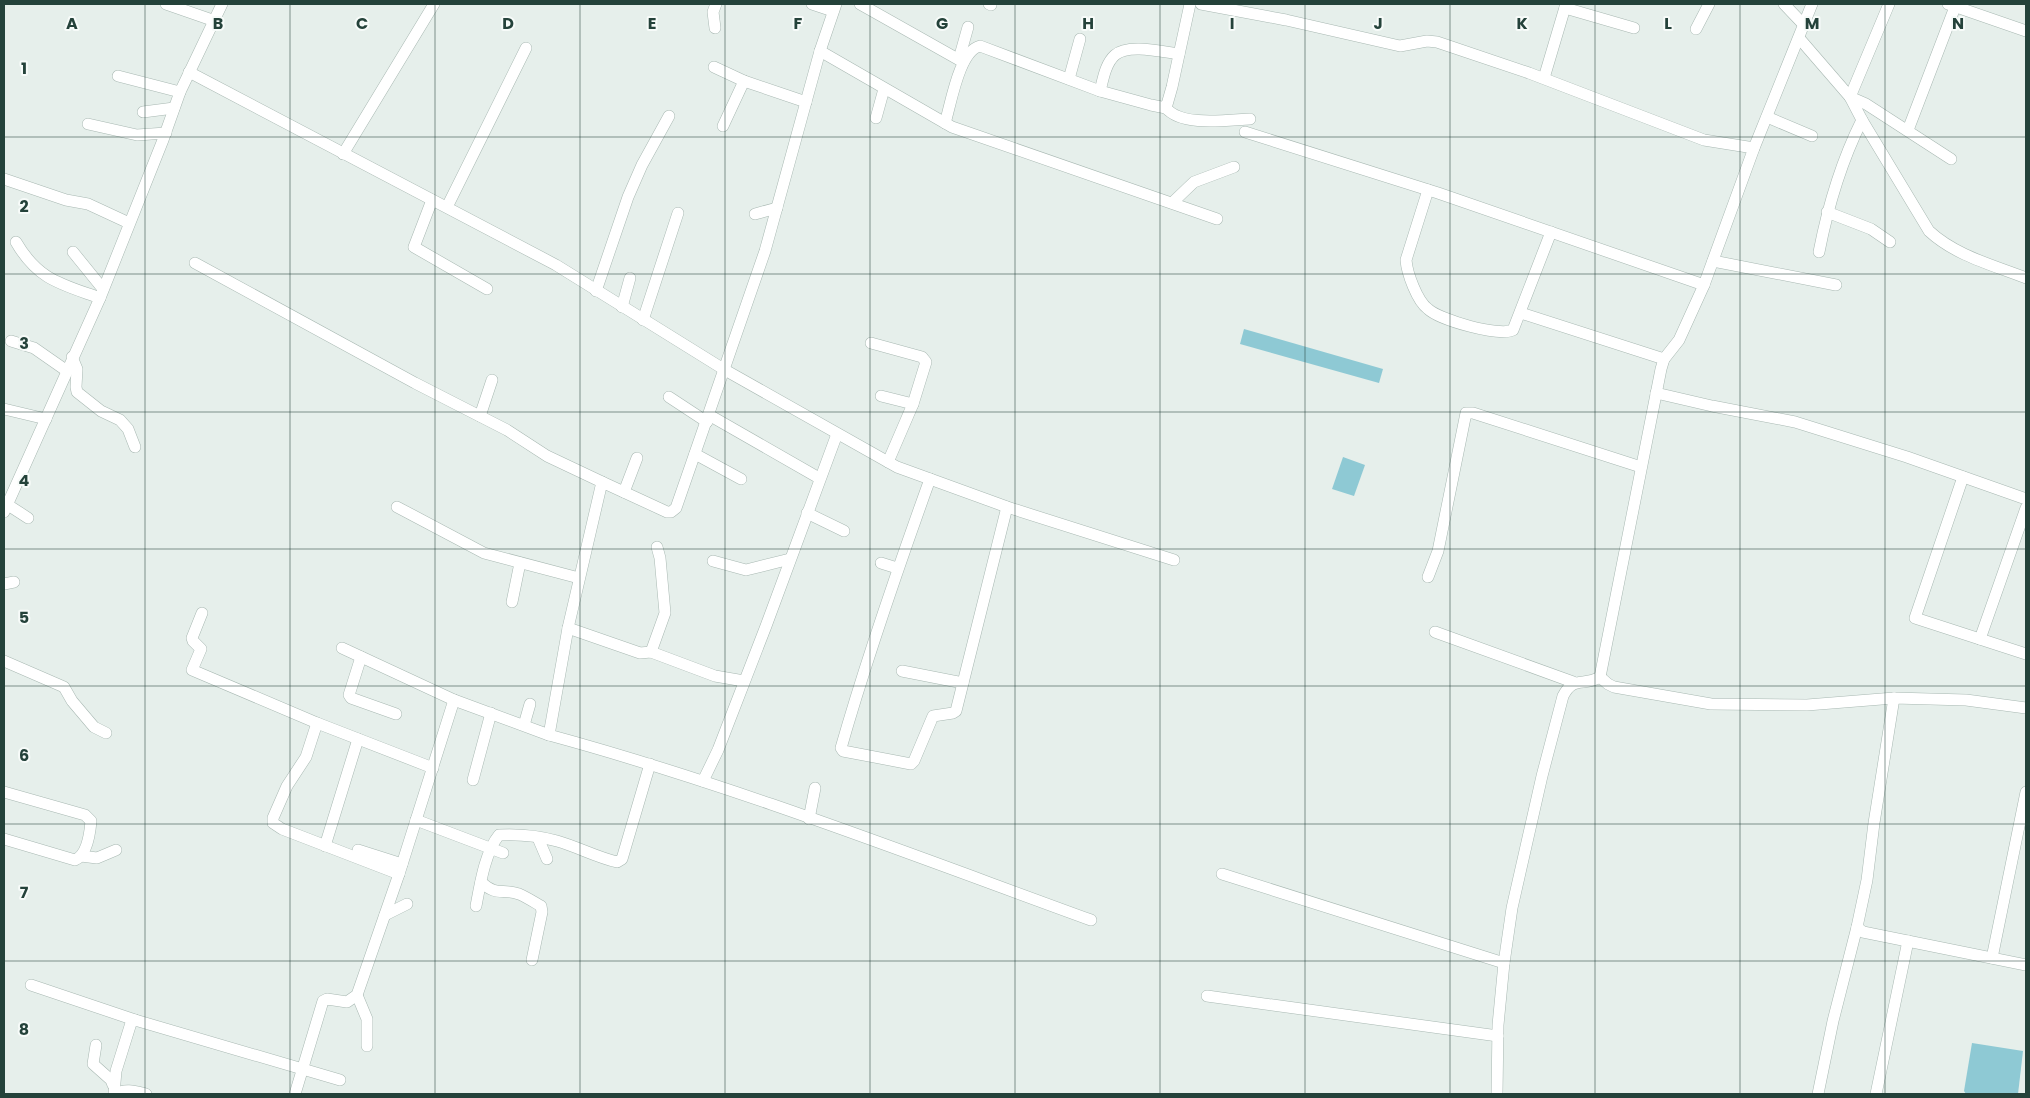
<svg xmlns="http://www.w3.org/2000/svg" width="2030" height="1098" font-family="Poppins,sans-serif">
	<rect width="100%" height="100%" fill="#e6efeb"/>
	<g fill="#8ec9d4">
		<path d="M1244 329 1383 369 1379 383 1240 344Z"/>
		<path d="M1343 457 1365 465 1354 496 1332 489Z"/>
		<path d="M1972 1043 2023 1051 2018 1094H1966L1964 1091Z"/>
	</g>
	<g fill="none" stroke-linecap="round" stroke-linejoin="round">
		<defs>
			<g id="minor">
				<path d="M166 4 215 21"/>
				<path d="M812 4 833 11"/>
				<path d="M860 4 963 62"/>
				<path d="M989 4 991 5"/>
				<path d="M1201 4 1286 20 1400 46 1427 41 1437 42 1529 73 1704 140 1754 148"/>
				<path d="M1784 4 1804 25"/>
				<path d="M1889 4 1850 97 1862 120 1929 231C1956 256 1993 265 2026 278"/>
				<path d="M1948 4 2026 31"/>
				<path d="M1565 8 1634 28"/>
				<path d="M715 28 713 12 716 4"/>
				<path d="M1696 29 1709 4"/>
				<path d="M1799 38 1850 97 1866 104 1951 159"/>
				<path d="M820 51 952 127 1217 219"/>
				<path d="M959 59 968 27"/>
				<path d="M714 67 744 81 806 102"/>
				<path d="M189 72 556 265 725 370 897 467 1007 507 1174 560"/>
				<path d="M118 76 180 92"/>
				<path d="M1544 78 1566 4"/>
				<path d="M1069 79 1080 39"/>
				<path d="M1100 91C1103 80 1105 64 1115 55 1128 43 1163 52 1179 54"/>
				<path d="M1166 108C1182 127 1227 120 1250 119"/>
				<path d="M143 112 174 108"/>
				<path d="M1767 117 1812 136"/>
				<path d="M876 118 884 89"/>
				<path d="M945 123C951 104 959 51 980 46L1100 91 1151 105 1166 108 1172 87 1190 4"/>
				<path d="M88 124 137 135 166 133"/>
				<path d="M723 126 744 81"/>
				<path d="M1908 130 1955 7"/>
				<path d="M1245 132 1438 193 1704 285"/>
				<path d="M343 154 434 4"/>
				<path d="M4 179 66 200 88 204 129 223"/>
				<path d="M1428 190 1406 260C1407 273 1417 301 1428 309 1440 320 1499 337 1513 330L1551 232"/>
				<path d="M432 200 414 247 487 289"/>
				<path d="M1172 203 1194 182 1234 167"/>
				<path d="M447 207 526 48"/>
				<path d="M1827 212 1871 229 1890 242"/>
				<path d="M755 214 777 208"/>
				<path d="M16 242C38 280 61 284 100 298"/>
				<path d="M73 252 103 289"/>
				<path d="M1819 252C1828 206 1841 162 1862 120"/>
				<path d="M1713 261 1836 285"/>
				<path d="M195 263 415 383 507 430 547 456 602 482"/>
				<path d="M596 291 628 197 642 165 669 116"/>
				<path d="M622 307 630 278"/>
				<path d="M1521 313 1664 359"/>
				<path d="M643 320 678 213"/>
				<path d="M11 341 34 348 67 371"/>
				<path d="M871 343 922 357 926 362 913 404 888 462"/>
				<path d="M72 357 77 369 76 387 77 392 101 411 120 420 128 429 135 447"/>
				<path d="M1656 393 1712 406 1795 422 1907 457 2026 499"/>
				<path d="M881 396 913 404"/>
				<path d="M669 397 707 422"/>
				<path d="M4 409 46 419"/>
				<path d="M709 415 819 478"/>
				<path d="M480 416 492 380"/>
				<path d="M695 454 741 479"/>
				<path d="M1963 477 1915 618 2026 654"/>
				<path d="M930 479C898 568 867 657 841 748L843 751 911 764 914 761 933 716 953 713 956 711 1007 507"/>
				<path d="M624 492 637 458"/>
				<path d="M8 505 28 518"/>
				<path d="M397 507 484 553 579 578"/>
				<path d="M4 512 100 298 163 140 180 92 222 4"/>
				<path d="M807 513 844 531"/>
				<path d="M713 561 746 570 790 559"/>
				<path d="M881 563 897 568"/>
				<path d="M1428 577 1438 551 1466 413H1473L1641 467"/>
				<path d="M4 584 14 582"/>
				<path d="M512 602 520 563"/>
				<path d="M202 613 192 638 193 641 201 649 192 670 317 723 433 768"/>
				<path d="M568 628 640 653 651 652 715 676 744 681"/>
				<path d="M1435 632 1573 682"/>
				<path d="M1980 639 2026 508"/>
				<path d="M342 648 454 700"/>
				<path d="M651 652 665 613 660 558 657 547"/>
				<path d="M361 657 349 695 351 698 396 714"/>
				<path d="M4 661 64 687 72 701 94 727 106 733"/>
				<path d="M902 671 963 683"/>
				<path d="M1600 677 1661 369 1664 359 1679 340 1704 285 1754 148 1812 4"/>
				<path d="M1600 677 1608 684 1614 687 1711 704 1807 705 1894 698 1966 700 2026 708"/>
				<path d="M1894 698 1874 823 1867 880 1857 927 1863 932 2026 965"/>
				<path d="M317 723 306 757 287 786 273 818V823L282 829 399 874"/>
				<path d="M524 725 530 704"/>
				<path d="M549 735C733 785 912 855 1091 920"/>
				<path d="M473 780 491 713"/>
				<path d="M703 781 718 750 766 626 837 434"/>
				<path d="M4 792 85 815 91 821C90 833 87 855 75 860L4 839"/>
				<path d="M809 819 815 788"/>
				<path d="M416 820 503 853"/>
				<path d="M538 838 547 859"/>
				<path d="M325 846 358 739"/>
				<path d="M358 850 402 864"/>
				<path d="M81 856 97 858 116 850"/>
				<path d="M1222 874 1504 963"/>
				<path d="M481 882C497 897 502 888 519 894 526 897 534 902 541 906L542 912 532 960"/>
				<path d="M476 906C480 885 485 852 499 835 518 834 539 836 557 841 578 847 596 857 617 862L622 859 650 764"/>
				<path d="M385 915 407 904"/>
				<path d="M1992 958 2026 792"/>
				<path d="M31 985 135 1020"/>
				<path d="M357 995 367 1019V1046"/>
				<path d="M1207 996 1498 1036"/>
				<path d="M96 1045 93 1064 111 1080 113 1085"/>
				<path d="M114 1094 116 1071 131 1023 135 1020 340 1080"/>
				<path d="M117 1094C125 1088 137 1092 146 1094"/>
				<path d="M295 1094 323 1001 327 999 347 1002 357 995 399 874 454 700 549 735 568 628 602 482 667 512H671L676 508 765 251 820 51 836 4"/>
				<path d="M1497 1094 1498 1025 1504 963 1512 908 1542 776 1563 696C1574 675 1583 687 1600 677"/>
				<path d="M1818 1094 1833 1021 1857 927"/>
				<path d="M1876 1094 1908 941"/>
			</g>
		</defs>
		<use href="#minor" stroke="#a8b8b2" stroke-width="12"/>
		<use href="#minor" stroke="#fff" stroke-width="11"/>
	</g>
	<path fill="none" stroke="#24423a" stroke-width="1" stroke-opacity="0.55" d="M145 4V1094M290 4V1094M435 4V1094M580 4V1094M725 4V1094M870 4V1094M1015 4V1094M1160 4V1094M1305 4V1094M1450 4V1094M1595 4V1094M1740 4V1094M1885 4V1094M4 137H2026M4 274H2026M4 412H2026M4 549H2026M4 686H2026M4 824H2026M4 961H2026"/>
	<g font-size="16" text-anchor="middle" font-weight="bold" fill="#24423a" stroke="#f7fbf9" stroke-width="4" stroke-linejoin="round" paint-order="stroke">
		<text x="72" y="29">A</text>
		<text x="218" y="29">B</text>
		<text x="362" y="29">C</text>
		<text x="508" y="29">D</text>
		<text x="652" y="29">E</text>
		<text x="798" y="29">F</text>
		<text x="942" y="29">G</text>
		<text x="1088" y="29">H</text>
		<text x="1232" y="29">I</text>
		<text x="1378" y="29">J</text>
		<text x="1522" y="29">K</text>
		<text x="1668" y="29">L</text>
		<text x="1812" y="29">M</text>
		<text x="1958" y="29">N</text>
		<text x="24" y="74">1</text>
		<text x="24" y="212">2</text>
		<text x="24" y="349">3</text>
		<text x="24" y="486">4</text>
		<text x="24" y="623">5</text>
		<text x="24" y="761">6</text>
		<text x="24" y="898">7</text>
		<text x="24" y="1035">8</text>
	</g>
	<rect width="2030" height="1098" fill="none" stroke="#24423a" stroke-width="10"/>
</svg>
